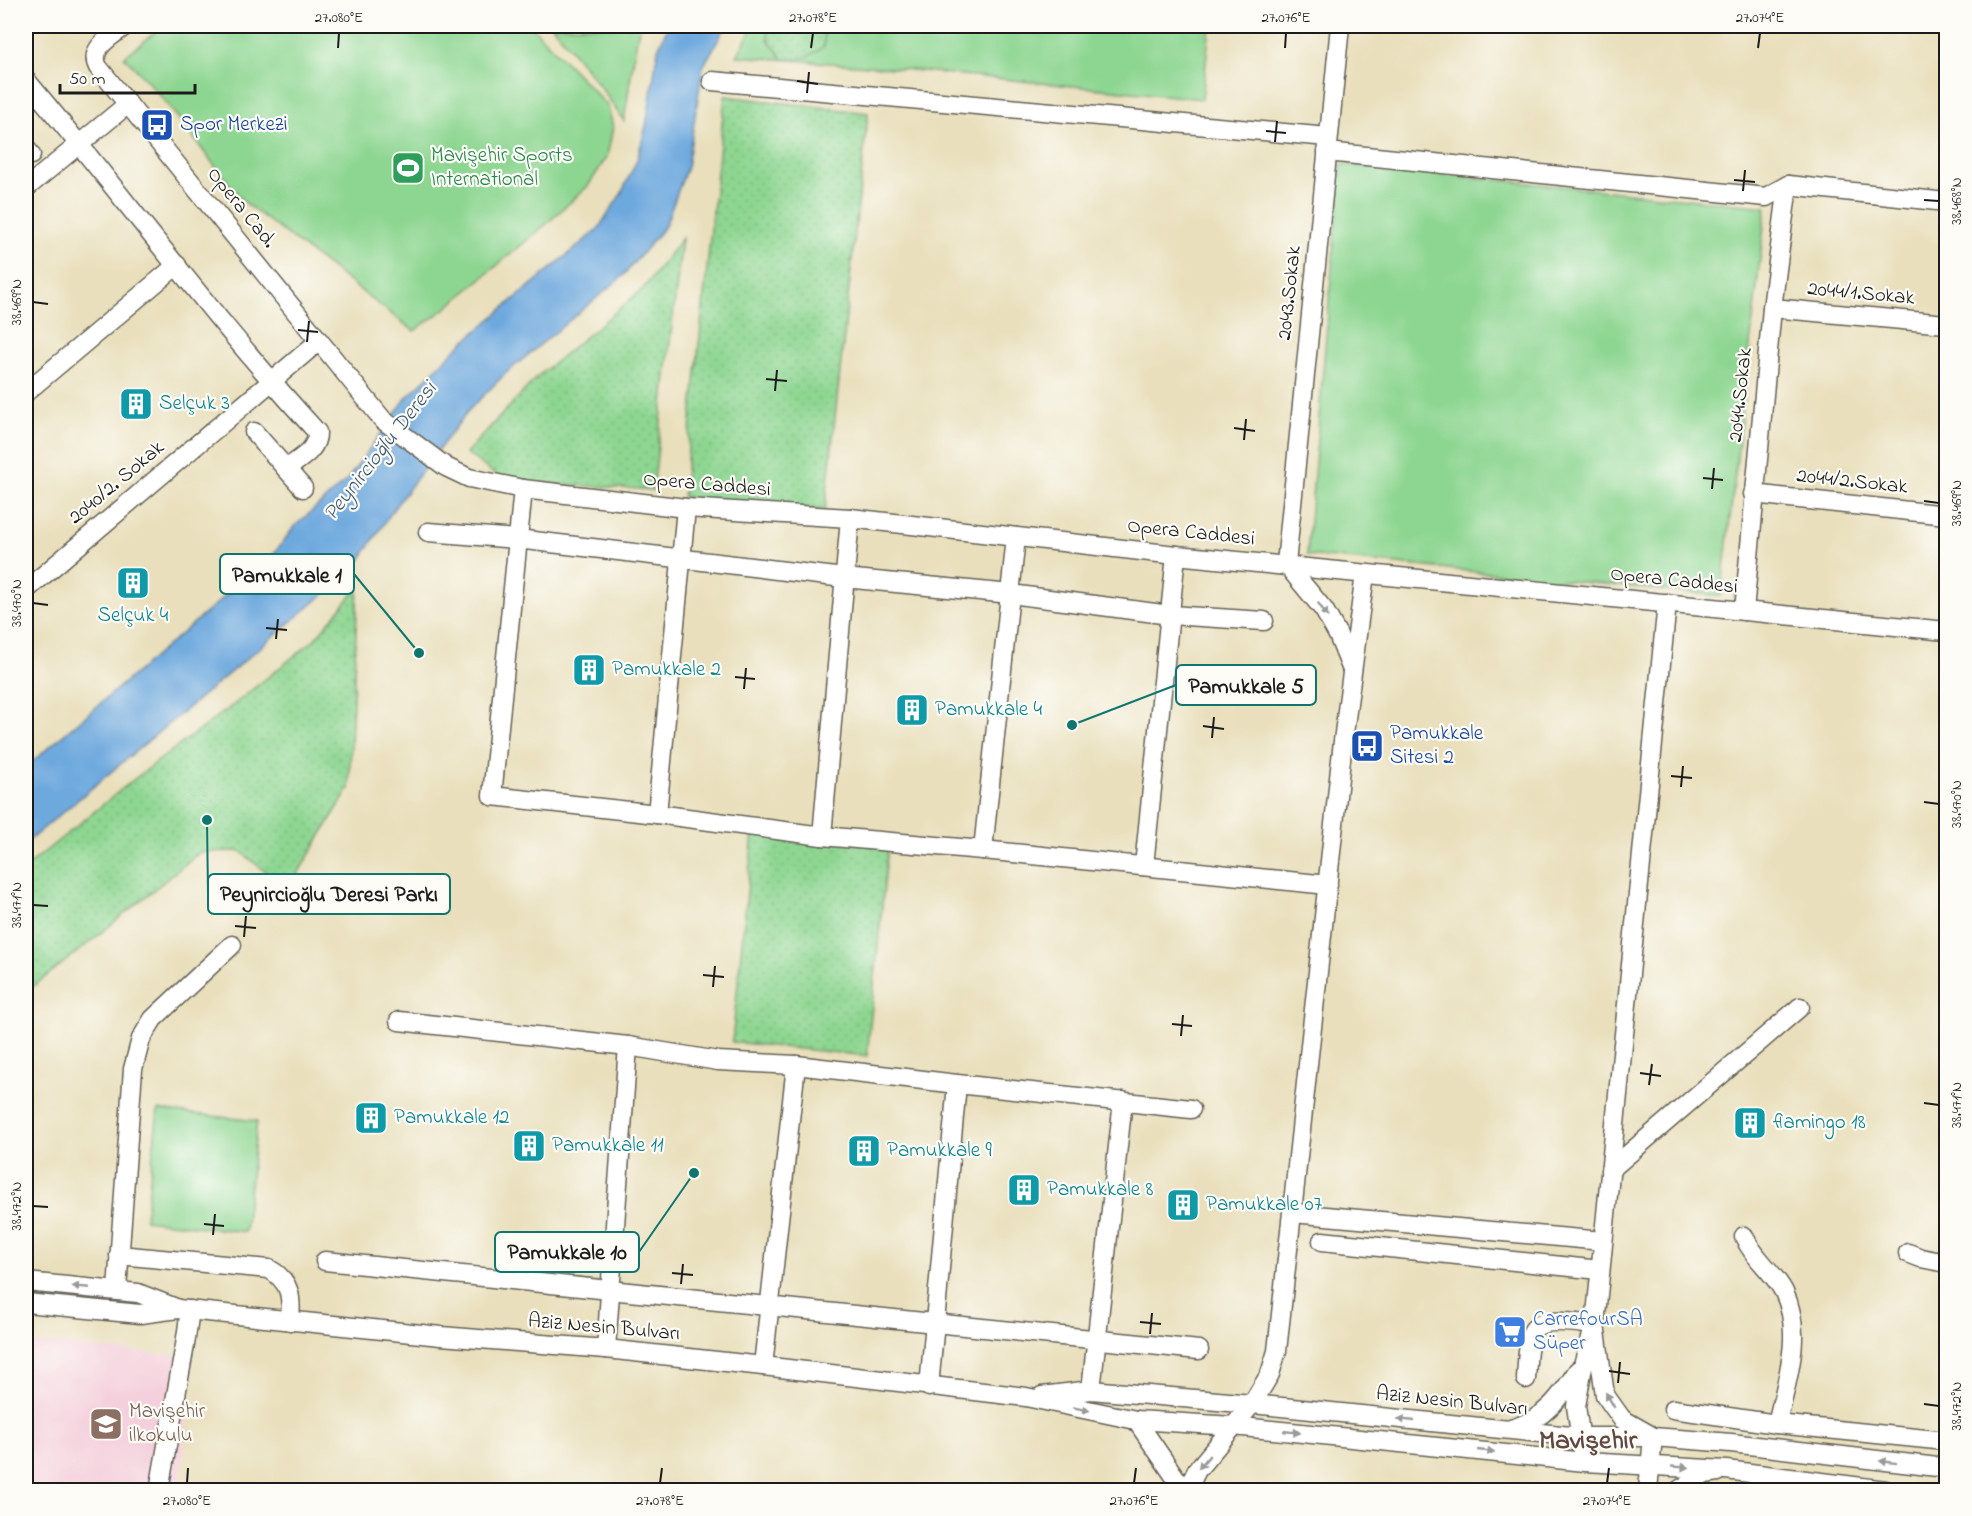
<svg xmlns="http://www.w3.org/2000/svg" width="1972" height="1516" font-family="'Indie Flower',sans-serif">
	<defs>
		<pattern id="park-dots" width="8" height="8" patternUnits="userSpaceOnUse" patternTransform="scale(1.5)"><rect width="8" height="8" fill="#8dd691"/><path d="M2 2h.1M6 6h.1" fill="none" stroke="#79b77c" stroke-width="1.8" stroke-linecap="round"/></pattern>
	</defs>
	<rect width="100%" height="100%" fill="#fdfcf7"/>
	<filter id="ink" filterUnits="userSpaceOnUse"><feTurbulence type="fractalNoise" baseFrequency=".0167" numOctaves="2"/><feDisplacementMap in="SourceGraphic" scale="12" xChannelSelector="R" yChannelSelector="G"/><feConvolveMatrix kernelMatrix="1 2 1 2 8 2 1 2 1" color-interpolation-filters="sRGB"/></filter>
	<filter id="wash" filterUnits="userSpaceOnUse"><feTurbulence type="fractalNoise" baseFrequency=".008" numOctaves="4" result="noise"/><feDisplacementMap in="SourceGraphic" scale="24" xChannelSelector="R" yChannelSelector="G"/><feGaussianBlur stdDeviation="1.35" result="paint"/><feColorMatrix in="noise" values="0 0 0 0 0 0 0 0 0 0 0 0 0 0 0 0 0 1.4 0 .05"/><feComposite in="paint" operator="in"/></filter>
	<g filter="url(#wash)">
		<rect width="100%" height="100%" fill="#e9dfbc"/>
		<path fill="#f4cfdc" d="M26 1342 193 1357 180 1490H26Z"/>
		<g fill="#8dd691" stroke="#547956" stroke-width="1.5">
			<path d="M163 26H531L608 106 613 127 607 157 588 186 543 227 445 309 414 331 244 202C203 154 170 101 124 57Z"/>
			<path d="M552 26H640L636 43 624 121 600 86Z"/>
			<path d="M753 26H768V39L783 59 795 60 824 46V26H1210L1202 99 892 68 737 56Z"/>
			<path d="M1341 164 1766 207 1721 596 1307 555Z"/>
			<path d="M158 1110 257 1121 245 1232 145 1220Z"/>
		</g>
		<g fill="url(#park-dots)" stroke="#547956" stroke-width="1.5">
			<path d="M768 26H824V46C810 57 801 61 783 59L768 39Z"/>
			<path d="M725 96 868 113 825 510 683 497Z"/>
			<path d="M682 238 653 490 504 481 466 453 537 377 643 289Z"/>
			<path d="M358 588 349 789 288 890 240 851 200 852 85 946 26 992V867L138 776 233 705 313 641Z"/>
			<path d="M753 833 888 846 867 1056 732 1042Z"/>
		</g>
		<path fill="#6ea9de" stroke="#45627d" stroke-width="1.5" d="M668 26H726L703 67 687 167 665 226 623 276 504 375 468 411 395 507 354 569 26 843V767L273 555 295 526 347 480 407 397 461 344 598 229 621 194 637 160 646 126 658 49Z"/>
	</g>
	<g filter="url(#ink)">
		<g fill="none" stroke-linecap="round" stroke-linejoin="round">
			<defs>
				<g id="minor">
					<path d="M125 26C112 36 88 48 98 67L383 420 446 467 469 478 523 489 686 508 850 518 1176 555 1946 631"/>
					<path d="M1340 26 1286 564 1324 610 1338 635 1352 670"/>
					<path d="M26 80C124 196 214 320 317 432 318 450 299 459 286 469"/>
					<path d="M712 81 1328 137"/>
					<path d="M26 148 31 155"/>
					<path d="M1327 152 1766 197 1788 185 1946 202"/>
					<path d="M26 188 128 104"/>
					<path d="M1772 308 1946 324"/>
					<path d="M26 392 177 265"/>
					<path d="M254 432 303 488"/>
					<path d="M523 489 492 796 657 814 822 836 983 850 1328 885"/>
					<path d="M1753 494 1946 515"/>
					<path d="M428 532 517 539 844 578 1011 594 1170 615 1264 621"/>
					<path d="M26 590 319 341"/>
					<path d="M1744 611 1772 308 1788 185"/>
					<path d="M657 814 686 508"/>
					<path d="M822 836 850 518"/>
					<path d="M983 850 1016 537"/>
					<path d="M1144 866 1176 555"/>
					<path d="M399 1021 628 1046 718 1061 796 1065 957 1084 1191 1109"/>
					<path d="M1610 1170 1800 1007"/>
					<path d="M1293 1213 1603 1241"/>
					<path d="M1744 1236C1753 1258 1774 1272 1784 1292 1804 1334 1786 1382 1777 1424"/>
					<path d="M1322 1241 1600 1270"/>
					<path d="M1908 1253 1921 1258 1946 1263"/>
					<path d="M119 1255 269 1269C291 1281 292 1298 290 1321"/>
					<path d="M325 1261 1199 1350"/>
					<path d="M26 1282 138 1293 176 1308"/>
					<path d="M117 1290 133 1069 141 1039 153 1019 232 945"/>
					<path d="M26 1303 140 1314 178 1309 441 1336 606 1349 763 1366 1026 1397 1136 1420 1233 1426 1585 1462 1726 1470 1886 1490"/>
					<path d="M1596 1331 1605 1395 1622 1419 1652 1436"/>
					<path d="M606 1349 628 1046"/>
					<path d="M763 1366 796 1065"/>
					<path d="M1526 1379C1527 1367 1527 1342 1532 1332 1540 1315 1579 1324 1595 1325"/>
					<path d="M929 1387 957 1084"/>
					<path d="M1091 1390 1123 1101"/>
					<path d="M1042 1396 1091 1390 1252 1404 1581 1437H1653L1731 1443 1946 1468"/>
					<path d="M1673 1409 1777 1424 1946 1441"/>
					<path d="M1136 1420 1184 1490"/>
					<path d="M1511 1429C1544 1420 1560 1398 1578 1370"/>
					<path d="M1582 1447 1576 1406 1584 1361 1595 1325 1667 603"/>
					<path d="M159 1490 185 1345 190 1310"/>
					<path d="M1187 1490 1197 1470 1252 1404 1270 1374 1277 1351 1343 741 1365 574"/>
					<path d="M1648 1490 1653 1437"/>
					<path d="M1679 1490 1705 1474 1718 1472"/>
				</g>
			</defs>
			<use href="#minor" stroke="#646054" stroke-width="21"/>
			<use href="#minor" stroke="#fff" stroke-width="18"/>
		</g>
		<defs><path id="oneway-solid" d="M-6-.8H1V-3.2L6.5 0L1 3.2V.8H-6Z" transform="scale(1.5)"/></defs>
		<g fill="#999">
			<use href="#oneway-solid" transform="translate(1323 610) rotate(55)"/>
			<use href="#oneway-solid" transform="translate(81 1287) rotate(-175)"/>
			<use href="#oneway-solid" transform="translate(1610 1400) rotate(-120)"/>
			<use href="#oneway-solid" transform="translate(1081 1409) rotate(12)"/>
			<use href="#oneway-solid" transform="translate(1406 1420) rotate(-174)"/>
			<use href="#oneway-solid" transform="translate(1292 1432) rotate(6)"/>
			<use href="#oneway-solid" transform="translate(1486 1451) rotate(6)"/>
			<use href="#oneway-solid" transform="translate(1204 1462) rotate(130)"/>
			<use href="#oneway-solid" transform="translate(1888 1462) rotate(-173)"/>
			<use href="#oneway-solid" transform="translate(1680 1467) rotate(3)"/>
		</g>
	</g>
	<path fill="none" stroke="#1c1c1c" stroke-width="2" d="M338 48 339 33M811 48 813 33M1285 48 1286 33M1758 48 1760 33M797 81 818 84M807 93 809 72M1266 131 1286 133M1275 142 1277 121M1734 180 1755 182M1743 191 1745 170M1924 200 1939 201M33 302 48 304M298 330 318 332M307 342 309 321M766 379 787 381M775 391 777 370M1234 428 1255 431M1244 440 1246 419M1703 478 1723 480M1712 489 1714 468M1924 501 1939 503M33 603 48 605M266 628 287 630M276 639 278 619M735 677 755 679M744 689 746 668M1203 726 1224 729M1212 738 1214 717M1671 776 1692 778M1681 787 1683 766M1924 802 1939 804M33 905 48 906M235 926 256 928M244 937 246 916M703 975 724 977M713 987 715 966M1172 1024 1192 1026M1181 1036 1183 1015M1640 1073 1661 1076M1649 1085 1652 1064M1924 1103 1939 1105M33 1206 48 1207M204 1224 224 1226M213 1235 215 1214M672 1273 693 1275M681 1284 683 1264M1140 1322 1161 1324M1150 1334 1152 1313M1609 1371 1630 1374M1618 1383 1620 1362M1924 1404 1939 1406M187 1483 188 1468M660 1483 662 1468M1134 1483 1136 1468M1607 1483 1609 1468"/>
	<defs>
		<symbol id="bus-square" viewBox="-11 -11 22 22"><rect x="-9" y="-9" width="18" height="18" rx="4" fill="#1a4fb4" stroke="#fdfcf7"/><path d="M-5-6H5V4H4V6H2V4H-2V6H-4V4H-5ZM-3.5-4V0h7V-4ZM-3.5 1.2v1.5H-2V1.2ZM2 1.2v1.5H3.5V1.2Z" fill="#fff"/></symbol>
		<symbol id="stadium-square" viewBox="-11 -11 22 22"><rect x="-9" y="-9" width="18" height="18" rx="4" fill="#2e9e5b" stroke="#fdfcf7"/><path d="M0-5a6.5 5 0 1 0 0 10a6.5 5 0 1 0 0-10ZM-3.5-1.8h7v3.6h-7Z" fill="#fff"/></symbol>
		<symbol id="building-square" viewBox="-11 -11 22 22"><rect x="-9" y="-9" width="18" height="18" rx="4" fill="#0f9aa8" stroke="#fdfcf7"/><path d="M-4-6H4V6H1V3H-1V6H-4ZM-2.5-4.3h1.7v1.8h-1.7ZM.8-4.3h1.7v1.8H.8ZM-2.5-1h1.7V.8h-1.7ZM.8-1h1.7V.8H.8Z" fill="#fff"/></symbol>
		<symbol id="supermarket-square" viewBox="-11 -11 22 22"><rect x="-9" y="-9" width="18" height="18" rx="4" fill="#3f7fe0" stroke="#fdfcf7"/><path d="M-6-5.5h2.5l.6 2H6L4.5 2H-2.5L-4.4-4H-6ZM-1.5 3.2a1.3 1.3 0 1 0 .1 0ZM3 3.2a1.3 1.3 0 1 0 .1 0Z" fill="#fff"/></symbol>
		<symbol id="school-square" viewBox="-11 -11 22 22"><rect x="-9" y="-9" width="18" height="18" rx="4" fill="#8d6e63" stroke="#fdfcf7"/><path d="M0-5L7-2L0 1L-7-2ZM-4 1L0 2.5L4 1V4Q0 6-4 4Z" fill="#fff"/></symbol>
	</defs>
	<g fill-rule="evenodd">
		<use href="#bus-square" x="138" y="106" width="38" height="38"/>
		<use href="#stadium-square" x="389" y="149" width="38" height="38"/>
		<use href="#building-square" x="117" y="385" width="38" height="38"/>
		<use href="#building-square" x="114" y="564" width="38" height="38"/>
		<use href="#building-square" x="570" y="651" width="38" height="38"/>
		<use href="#building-square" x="893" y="691" width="38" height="38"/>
		<use href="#bus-square" x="1348" y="727" width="38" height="38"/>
		<use href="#building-square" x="352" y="1099" width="38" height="38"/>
		<use href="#building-square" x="1731" y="1104" width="38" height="38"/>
		<use href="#building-square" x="510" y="1127" width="38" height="38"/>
		<use href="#building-square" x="845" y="1132" width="38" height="38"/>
		<use href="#building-square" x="1005" y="1171" width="38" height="38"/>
		<use href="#building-square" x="1164" y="1186" width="38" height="38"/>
		<use href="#supermarket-square" x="1491" y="1313" width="38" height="38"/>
		<use href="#school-square" x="87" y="1405" width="38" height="38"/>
	</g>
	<g text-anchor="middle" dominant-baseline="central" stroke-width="4.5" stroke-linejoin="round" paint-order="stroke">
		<g font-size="21" fill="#164399" stroke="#fdfcf7" text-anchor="start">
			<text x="180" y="125">Spor Merkezi</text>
			<text x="1390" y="734">Pamukkale<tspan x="1390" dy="24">Sitesi 2</tspan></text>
		</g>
		<g font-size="21" fill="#27864d" stroke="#fdfcf7" text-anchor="start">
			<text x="431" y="156">Mavişehir Sports<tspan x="431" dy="24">International</tspan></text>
		</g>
		<g font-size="21" fill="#1c1c1c" stroke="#fdfcf7">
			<text transform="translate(241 208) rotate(51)">Opera Cad.</text>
			<text transform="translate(1290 293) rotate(-84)">2043.Sokak</text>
			<text transform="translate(1861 294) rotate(5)">2044/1.Sokak</text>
			<text transform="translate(1741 395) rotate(-84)">2044.Sokak</text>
			<text transform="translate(1852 482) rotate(6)">2044/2.Sokak</text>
			<text transform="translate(117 483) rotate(-40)">2040/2. Sokak</text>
			<text transform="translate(707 485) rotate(5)">Opera Caddesi</text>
			<text transform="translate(1191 533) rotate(6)">Opera Caddesi</text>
			<text transform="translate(1674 581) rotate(6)">Opera Caddesi</text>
			<text transform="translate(604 1328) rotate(5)">Aziz Nesin Bulvarı</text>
			<text transform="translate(1452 1402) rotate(6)">Aziz Nesin Bulvarı</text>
		</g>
		<g font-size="21" fill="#0d838f" stroke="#fdfcf7" text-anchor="start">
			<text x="159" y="404">Selçuk 3</text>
			<text x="133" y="616" text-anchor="middle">Selçuk 4</text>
			<text x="612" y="670">Pamukkale 2</text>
			<text x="935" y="710">Pamukkale 4</text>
			<text x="394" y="1118">Pamukkale 12</text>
			<text x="1773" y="1123">flamingo 18</text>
			<text x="552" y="1146">Pamukkale 11</text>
			<text x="887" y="1151">Pamukkale 9</text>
			<text x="1047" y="1190">Pamukkale 8</text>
			<text x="1206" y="1205">Pamukkale 07</text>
		</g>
		<g font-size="21" fill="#366cbe" stroke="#fdfcf7" text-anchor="start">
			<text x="1533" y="1320">CarrefourSA<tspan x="1533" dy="24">Süper</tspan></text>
		</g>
		<g font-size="21" fill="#785e54" stroke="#fdfcf7" text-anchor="start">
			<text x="129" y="1412">Mavişehir<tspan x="129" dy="24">ilkokulu</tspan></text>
		</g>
		<g font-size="22" font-style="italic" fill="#415b73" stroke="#fdfcf7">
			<text transform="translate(381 452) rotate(-52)">Peynircioğlu Deresi</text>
		</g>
		<g font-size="27" font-weight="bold" fill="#624844" stroke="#fdfcf7">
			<text x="1588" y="1441">Mavişehir</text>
		</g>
	</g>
	<path fill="none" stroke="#0f766e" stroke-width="2" d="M419 653L354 574M1072 725L1176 685M207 820L208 894M694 1173L639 1252"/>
	<g fill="#0f766e" stroke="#fdfcf7" stroke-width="2">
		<circle cx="419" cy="653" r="6"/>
		<circle cx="1072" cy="725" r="6"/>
		<circle cx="207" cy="820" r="6"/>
		<circle cx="694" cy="1173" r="6"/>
	</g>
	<g fill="#fdfcf7" stroke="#0f766e" stroke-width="2">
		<rect x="220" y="554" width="134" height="40" rx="6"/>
		<rect x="1176" y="665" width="140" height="40" rx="6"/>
		<rect x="208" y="874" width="242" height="40" rx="6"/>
		<rect x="495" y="1232" width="144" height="40" rx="6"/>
	</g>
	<g font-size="22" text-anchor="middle" font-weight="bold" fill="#1c1c1c">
		<text x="287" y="582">Pamukkale 1</text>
		<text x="1246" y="693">Pamukkale 5</text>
		<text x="329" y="901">Peynircioğlu Deresi Parkı</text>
		<text x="567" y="1259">Pamukkale 10</text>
	</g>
	<rect width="1972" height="1516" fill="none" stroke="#fdfcf7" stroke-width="66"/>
	<path d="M60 84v9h135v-9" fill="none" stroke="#1c1c1c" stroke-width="3"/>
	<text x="69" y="84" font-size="18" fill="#1c1c1c" stroke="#fdfcf7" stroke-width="4.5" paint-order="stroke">50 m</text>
	<rect x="33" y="33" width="1906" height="1450" fill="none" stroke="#1c1c1c" stroke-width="2"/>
	<g font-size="15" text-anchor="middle" fill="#1c1c1c">
		<text x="339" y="22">27.080°E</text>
		<text x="813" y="22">27.078°E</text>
		<text x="1286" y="22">27.076°E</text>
		<text x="1760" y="22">27.074°E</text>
		<text transform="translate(1956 201) rotate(-90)" y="5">38.468°N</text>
		<text transform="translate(16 302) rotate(-90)" y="5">38.469°N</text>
		<text transform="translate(1956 503) rotate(-90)" y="5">38.469°N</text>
		<text transform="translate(16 603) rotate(-90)" y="5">38.470°N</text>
		<text transform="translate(1956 804) rotate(-90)" y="5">38.470°N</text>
		<text transform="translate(16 905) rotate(-90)" y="5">38.471°N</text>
		<text transform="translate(1956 1105) rotate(-90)" y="5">38.471°N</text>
		<text transform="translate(16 1206) rotate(-90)" y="5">38.472°N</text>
		<text transform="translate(1956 1406) rotate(-90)" y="5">38.472°N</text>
		<text x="187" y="1505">27.080°E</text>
		<text x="660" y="1505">27.078°E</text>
		<text x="1134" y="1505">27.076°E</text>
		<text x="1607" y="1505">27.074°E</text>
	</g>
</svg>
